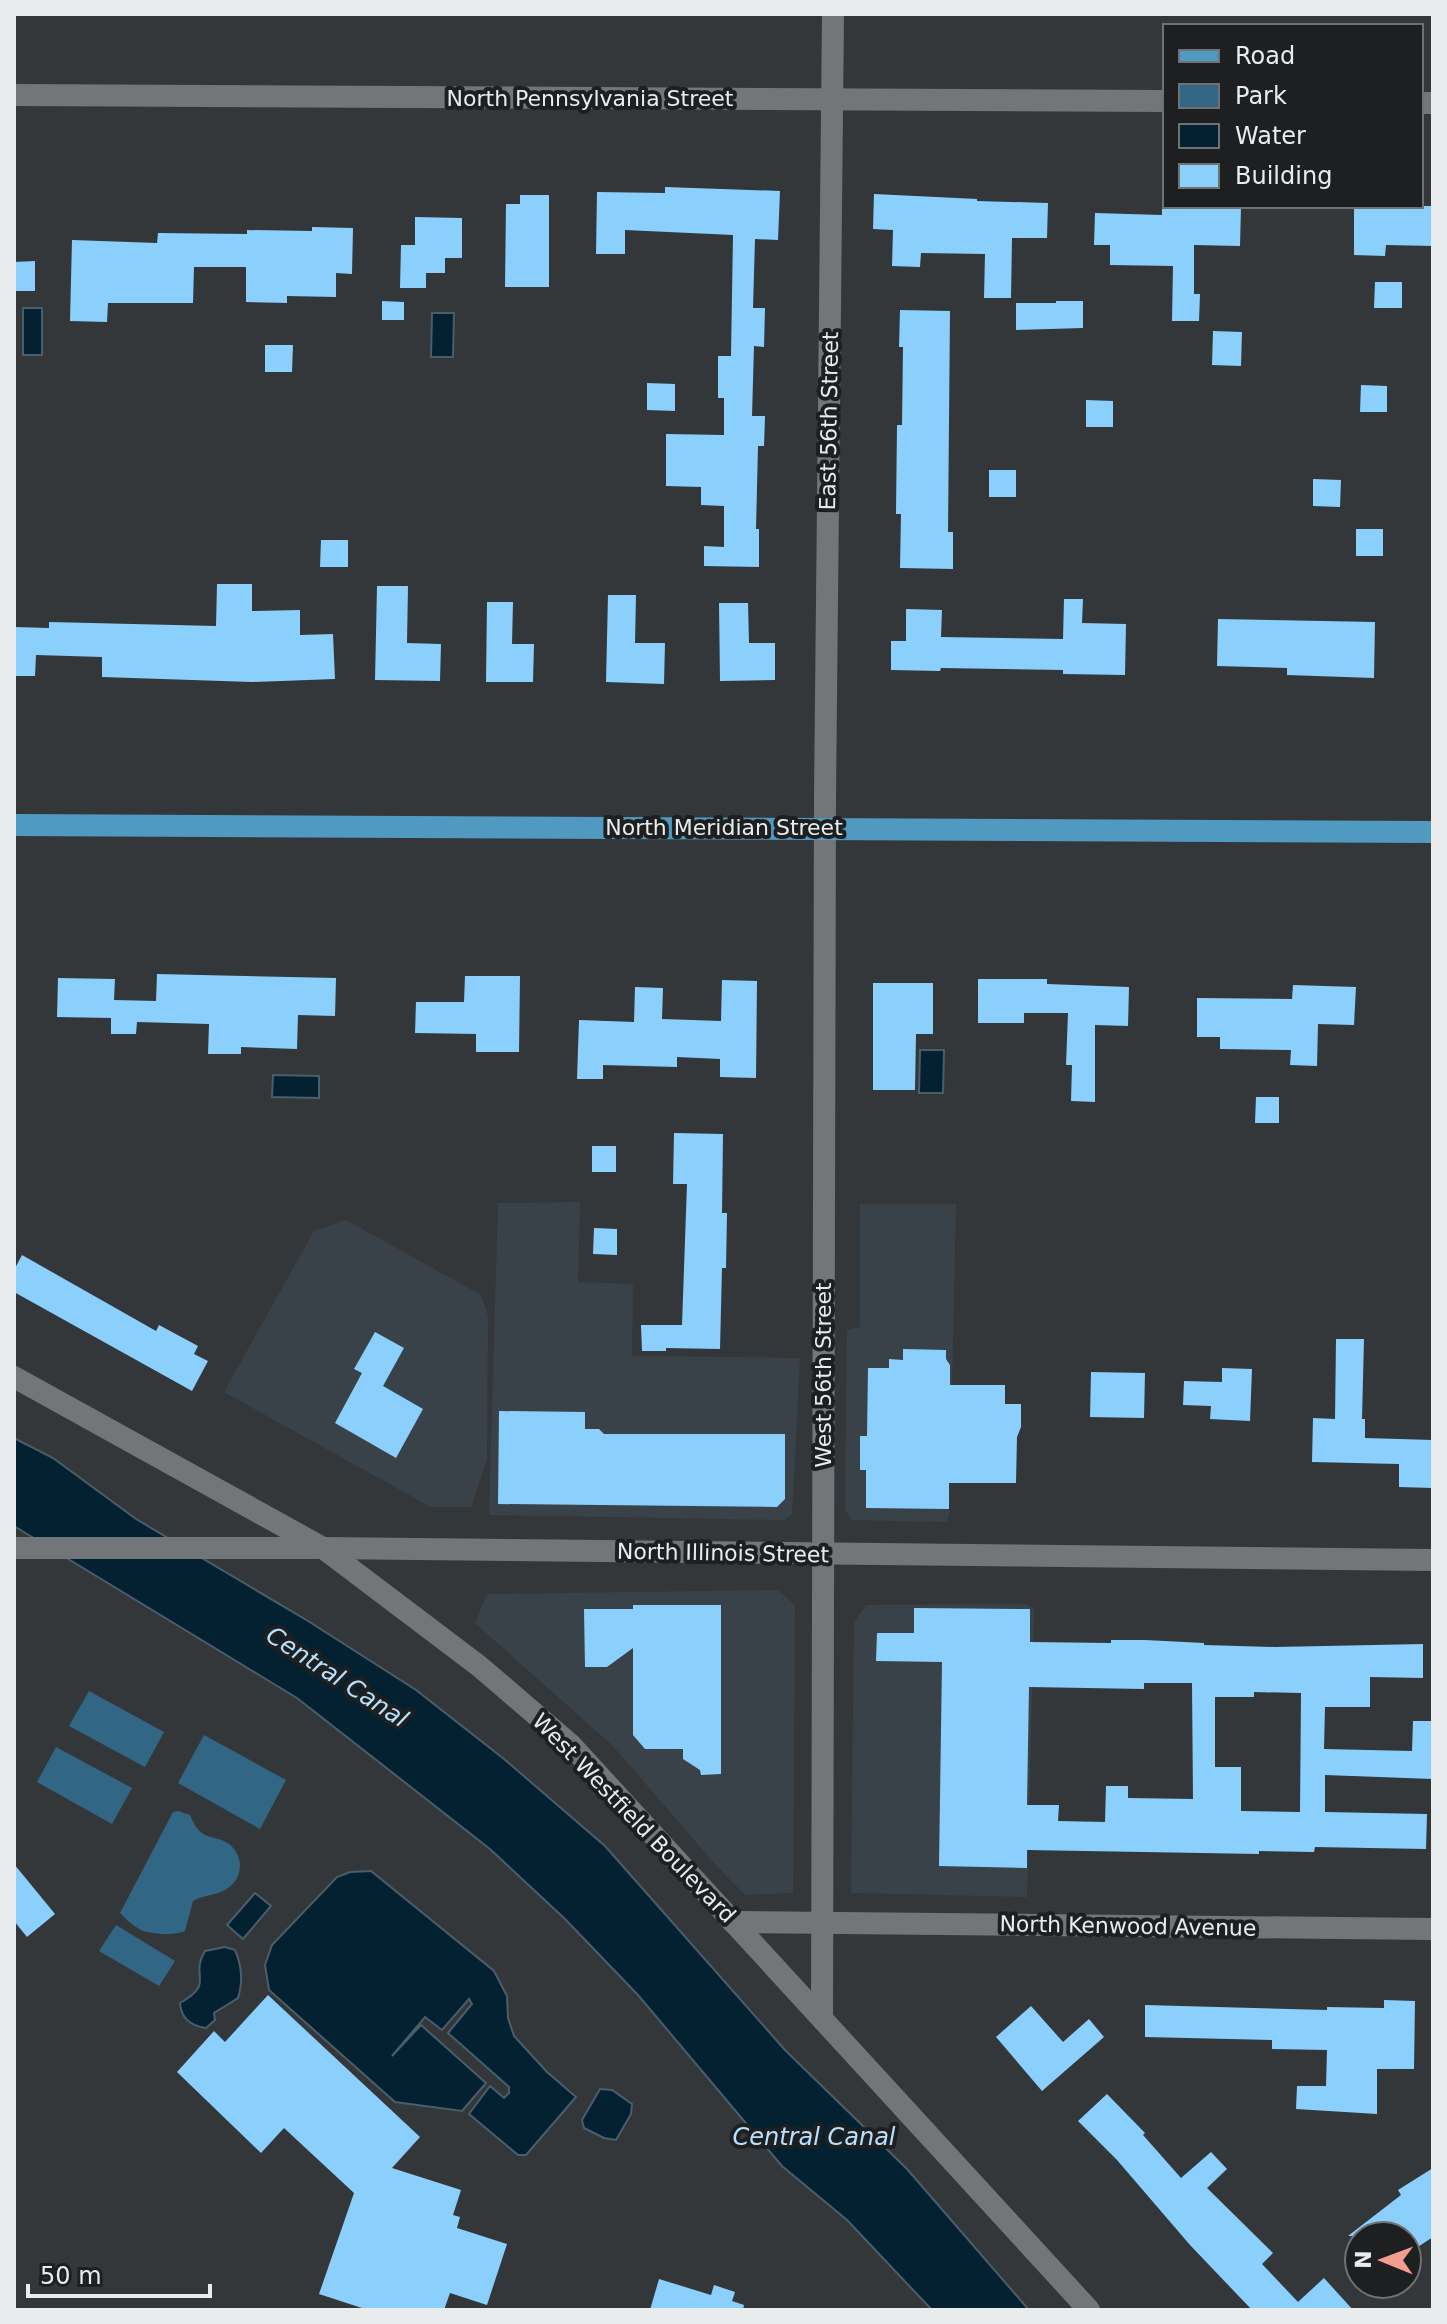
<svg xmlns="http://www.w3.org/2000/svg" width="1447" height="2324" font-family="'DejaVu Sans',sans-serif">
	<rect width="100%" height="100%" fill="#34373a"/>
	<g fill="#3a4249">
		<path d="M580 1202 578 1282 633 1284 632 1356 800 1358 792 1514 785 1520 489 1515 498 1203Z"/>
		<path d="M860 1204H956L949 1516 946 1522 852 1520 845 1510 847 1330 860 1327Z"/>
		<path d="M346 1220 481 1295 488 1316 487 1459 471 1507H431L224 1392 314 1231Z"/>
		<path d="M777 1590 795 1605 793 1893 745 1895 714 1863 613 1746 475 1623 487 1594Z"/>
		<path d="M1026 1604 1034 1609 1027 1897 851 1893 854 1622 866 1605Z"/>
	</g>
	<g fill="#326685">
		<path d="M89 1691 164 1732 145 1767 69 1726Z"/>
		<path d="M204 1735 286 1780 260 1829 178 1783Z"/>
		<path d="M56 1747 132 1788 112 1824 37 1782Z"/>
		<path d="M178 1811 190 1815C193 1822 197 1831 205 1835 211 1838 218 1838 224 1841 243 1850 246 1876 228 1888 218 1896 204 1894 193 1901L185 1931C176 1936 150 1934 141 1930 133 1926 126 1919 120 1913L173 1812Z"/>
		<path d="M116 1925 175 1961 159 1986 99 1951Z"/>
	</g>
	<g fill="#042132" stroke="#495e6a" stroke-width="2">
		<rect x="23" y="308" width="19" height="47"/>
		<path d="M432 313H454L453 357H431Z"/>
		<path d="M920 1050H944L943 1093H919Z"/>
		<path d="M273 1075 319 1076V1098L272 1097Z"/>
		<path d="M14 1438 53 1458 136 1519 308 1621 416 1690 504 1759 605 1846 785 2050 907 2169 1029 2310H932L847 2220 782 2166 638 1995 564 1918 490 1849 297 1698 14 1526Z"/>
		<path d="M371 1871 494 1971 507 1996 508 2018 514 2036 547 2072 576 2097 526 2155H518L469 2114 490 2086 504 2098 509 2093V2087L448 2033 472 2004 469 1999 442 2030 425 2017 392 2056 421 2025 486 2083 462 2111 395 2102 269 1990 265 1965 272 1945 337 1877 350 1872Z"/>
		<path d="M255 1893 271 1906 243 1939 227 1925Z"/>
		<path d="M225 1947 235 1950C242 1966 243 1982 238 1998L214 2013 215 2020 206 2028C192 2026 181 2019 180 2003 216 1983 189 1977 205 1951Z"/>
		<path d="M600 2089 612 2090 632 2104 631 2114 616 2140 604 2138 584 2128 582 2120Z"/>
	</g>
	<g fill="#8bd0fd" fill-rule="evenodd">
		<path d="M665 187 780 191 778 240 755 239 753 308H765L764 347 754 346 752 416H765L764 446H758L756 529H759V567L704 566V546L724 547V506L701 505V487L666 486V434L724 435V398H718V356H731L733 235 625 230V254H596L597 192 665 193Z"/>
		<path d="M874 194 977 199V201L1048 203 1047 238H1012L1011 298H984L985 254 921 253 920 267 892 266 893 230 873 229Z"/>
		<path d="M520 195H549V287H505L506 204H520Z"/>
		<path d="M1162 206H1241L1240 246 1194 245V294H1200L1199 321H1172L1173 266 1110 265V245H1094L1095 213 1162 215Z"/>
		<path d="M1354 206H1433V246L1386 245 1385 256 1354 255Z"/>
		<path d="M415 217 462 218V258H445V273H426V288H400L401 245H415Z"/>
		<path d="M312 227 353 228 352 274 336 273V297L287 296V303L246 302V267H194L193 303H108L107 322 70 321 72 240 157 243 158 233 247 234V230L312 231Z"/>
		<path d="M35 261V291H14V262Z"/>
		<path d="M1375 282H1402V308H1374Z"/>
		<path d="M382 301 404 302V320H382Z"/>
		<path d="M1056 301H1083V328L1016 330V303H1056Z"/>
		<path d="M900 310 950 311 948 532H953V569L900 568 901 514H896L897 425H902L903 347H899Z"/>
		<path d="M1213 331 1242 332 1241 366 1212 365Z"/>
		<path d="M265 345H293L292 372H265Z"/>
		<path d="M647 383 675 384V411L647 410Z"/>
		<path d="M1361 385 1387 386V412H1360Z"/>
		<path d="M1086 400 1113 401V427H1086Z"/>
		<rect x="989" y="470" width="27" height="27"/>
		<path d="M1313 479 1341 480 1340 507 1313 506Z"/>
		<rect x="1356" y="529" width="27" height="27"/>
		<path d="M321 540H348V567H320Z"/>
		<path d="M217 584H252V611L300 610V635L333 634 335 679 252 682 102 677V657L36 655 35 676H14V627L49 628V622L216 626Z"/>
		<path d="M377 586H408L407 643 441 644 440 681 375 680Z"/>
		<path d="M608 595H636L635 643H665L664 684 606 682Z"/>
		<path d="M1064 599H1083L1082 623 1126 624 1125 675 1063 674V670L941 668 940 671 891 670V641H906V609L942 610 941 637 1063 639Z"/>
		<path d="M487 602H513L512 644H534L533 682H486Z"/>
		<path d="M719 603H748L749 643H775V680L720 681Z"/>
		<path d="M1218 619 1375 622 1374 678 1287 675V668L1217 666Z"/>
		<path d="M157 974 336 978 335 1016 298 1015 297 1049 241 1047V1054H208L209 1024 137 1022 136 1034H111V1018L57 1017 58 978 115 979 114 1000 156 1001Z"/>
		<path d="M465 976H520L519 1052H476V1034L415 1033 416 1002H464Z"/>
		<path d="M978 979H1047V984L1129 987 1128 1026 1095 1025V1102L1071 1101 1072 1065H1066L1068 1013H1024V1023H978Z"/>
		<path d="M722 980 757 981 756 1078 720 1077V1059L677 1057V1067L603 1065V1079H577L579 1020 634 1022 635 987 663 988 662 1019 721 1021Z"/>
		<path d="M873 983H933V1034H916L915 1090H873Z"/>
		<path d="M1293 985 1356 987 1354 1025 1318 1024 1317 1066 1290 1065 1291 1050 1220 1049V1037H1197V998L1292 999Z"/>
		<path d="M1256 1097H1279V1123H1255Z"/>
		<path d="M674 1133 723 1134 722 1213H727L726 1268H722L720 1349 666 1348V1351H642L641 1325H682L687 1184H673Z"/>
		<rect x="592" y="1146" width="24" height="26"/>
		<path d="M594 1228 617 1229V1255L593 1254Z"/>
		<path d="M22 1255 156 1331 159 1325 198 1346 194 1354 208 1361 192 1391 14 1292V1270Z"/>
		<path d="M375 1332 404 1348 383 1386 423 1409 396 1458 335 1423 362 1373 354 1369Z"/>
		<path d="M1336 1339H1364L1362 1419H1365V1438L1433 1440V1488L1399 1487V1464L1312 1462 1313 1418 1335 1419Z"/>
		<path d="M903 1349 946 1350V1359L950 1365V1385H1005V1404H1021V1427L1017 1437 1016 1483H949V1509L866 1508V1470H860V1436H867L868 1368H889V1359L903 1360Z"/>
		<path d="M1222 1368 1252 1369 1250 1421 1210 1419 1211 1406 1183 1405 1184 1381 1222 1382Z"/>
		<path d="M1091 1372 1145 1373 1144 1418 1090 1417Z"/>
		<path d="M499 1411 585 1412V1429H599L604 1434H785V1499L777 1507 498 1504Z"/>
		<path d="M633 1605H721V1774L701 1775 700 1770 683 1759V1749H645L633 1735V1648L607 1667H585L584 1609H633Z"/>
		<path d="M914 1608 1030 1609V1642L1111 1643V1640H1145L1204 1643V1645L1275 1647 1423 1644V1678L1370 1677V1707H1325L1324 1749 1412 1751 1413 1721H1433V1779L1325 1775V1812L1427 1814 1426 1849 1315 1847 1314 1852 1259 1851V1854L1027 1850V1868L939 1866 942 1662 876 1661 877 1633H914ZM1144 1683H1192L1193 1799 1128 1798V1786H1106L1105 1822 1058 1821 1059 1805H1027L1029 1687 1144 1689ZM1254 1692 1301 1693 1300 1812 1241 1811V1767H1215V1697H1254Z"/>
		<path d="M14 1864 55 1914 27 1937 14 1921Z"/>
		<path d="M268 1995 420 2137 392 2168 461 2190 453 2215 460 2217 457 2228 507 2244 487 2305 450 2293 444 2310H368L319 2294 354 2193 284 2128 261 2153 177 2072 214 2031 225 2042Z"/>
		<path d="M1384 2000 1415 2001 1414 2069H1377V2114L1296 2109 1297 2086H1326L1327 2050 1272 2049V2040L1145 2037V2005L1327 2010V2007L1384 2008Z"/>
		<path d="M1031 2006 1063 2042 1089 2019 1104 2037 1042 2091 996 2037Z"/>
		<path d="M1107 2094 1145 2133 1143 2135 1181 2178 1211 2152 1227 2169 1207 2188 1273 2253 1262 2264 1298 2302 1324 2278 1353 2310H1252L1190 2245 1117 2160 1078 2121Z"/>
		<path d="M1433 2168V2237L1407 2254V2236H1348L1401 2195 1398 2190Z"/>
		<path d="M659 2279 711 2295 714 2285 735 2292 732 2301 744 2305 743 2310H650Z"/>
	</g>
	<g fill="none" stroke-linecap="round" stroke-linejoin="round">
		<g stroke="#727679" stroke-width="22">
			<path d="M14 95 1165 101"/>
			<path d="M1421 103H1433"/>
			<path d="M14 1548H323"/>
			<path d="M733 1922 1433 1929"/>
			<path d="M822 2018 825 796 833 14"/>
		</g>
		<path stroke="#727679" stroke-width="22" d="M323 1548 1433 1560"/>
		<path stroke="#727679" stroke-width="22" d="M14 1377 323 1548 479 1666 570 1744 1089 2310"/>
		<path stroke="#5099c0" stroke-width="22" d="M14 825 1433 832"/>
	</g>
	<g text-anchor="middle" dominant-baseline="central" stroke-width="8" stroke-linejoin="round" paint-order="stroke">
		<g font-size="22" fill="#e9eced" stroke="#1d1f20">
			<text x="590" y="98">North Pennsylvania Street</text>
			<text transform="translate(829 421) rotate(-89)">East 56th Street</text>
			<text x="724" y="827">North Meridian Street</text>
			<text transform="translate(823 1375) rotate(-90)">West 56th Street</text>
			<text transform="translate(723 1553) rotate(1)">North Illinois Street</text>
			<text transform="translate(634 1818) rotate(46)">West Westfield Boulevard</text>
			<text transform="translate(1128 1926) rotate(1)">North Kenwood Avenue</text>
		</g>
		<g font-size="24" font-style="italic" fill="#b7e1fe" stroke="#1d1f20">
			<text transform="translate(337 1677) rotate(33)">Central Canal</text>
			<text x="814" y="2137">Central Canal</text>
		</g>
	</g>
	<rect width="1447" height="2324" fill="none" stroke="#e9eced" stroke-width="32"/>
	<rect x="1163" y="24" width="260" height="184" fill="#1d1f20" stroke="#6f7172" stroke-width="2"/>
	<rect x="1179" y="50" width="40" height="12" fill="#5099c0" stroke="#6f7172" stroke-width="2"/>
	<text x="1235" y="64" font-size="24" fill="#e9eced">Road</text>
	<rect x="1179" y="84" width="40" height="24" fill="#326685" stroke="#6f7172" stroke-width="2"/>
	<text x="1235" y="104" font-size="24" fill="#e9eced">Park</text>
	<rect x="1179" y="124" width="40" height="24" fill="#042132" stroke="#6f7172" stroke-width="2"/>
	<text x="1235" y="144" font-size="24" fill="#e9eced">Water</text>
	<rect x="1179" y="164" width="40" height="24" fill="#8bd0fd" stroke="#6f7172" stroke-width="2"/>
	<text x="1235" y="184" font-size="24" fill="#e9eced">Building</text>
	<g transform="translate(1383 2260) rotate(271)"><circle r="38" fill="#1d1f20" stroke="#6f7172" stroke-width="2"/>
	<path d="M0-6L14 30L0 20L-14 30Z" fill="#f59c91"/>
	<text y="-12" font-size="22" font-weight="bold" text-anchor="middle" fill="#e9eced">N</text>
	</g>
	<path d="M28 2284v12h182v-12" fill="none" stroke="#e9eced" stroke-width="4"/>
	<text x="40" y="2284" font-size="24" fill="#e9eced" stroke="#1d1f20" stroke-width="6" paint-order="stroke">50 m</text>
</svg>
